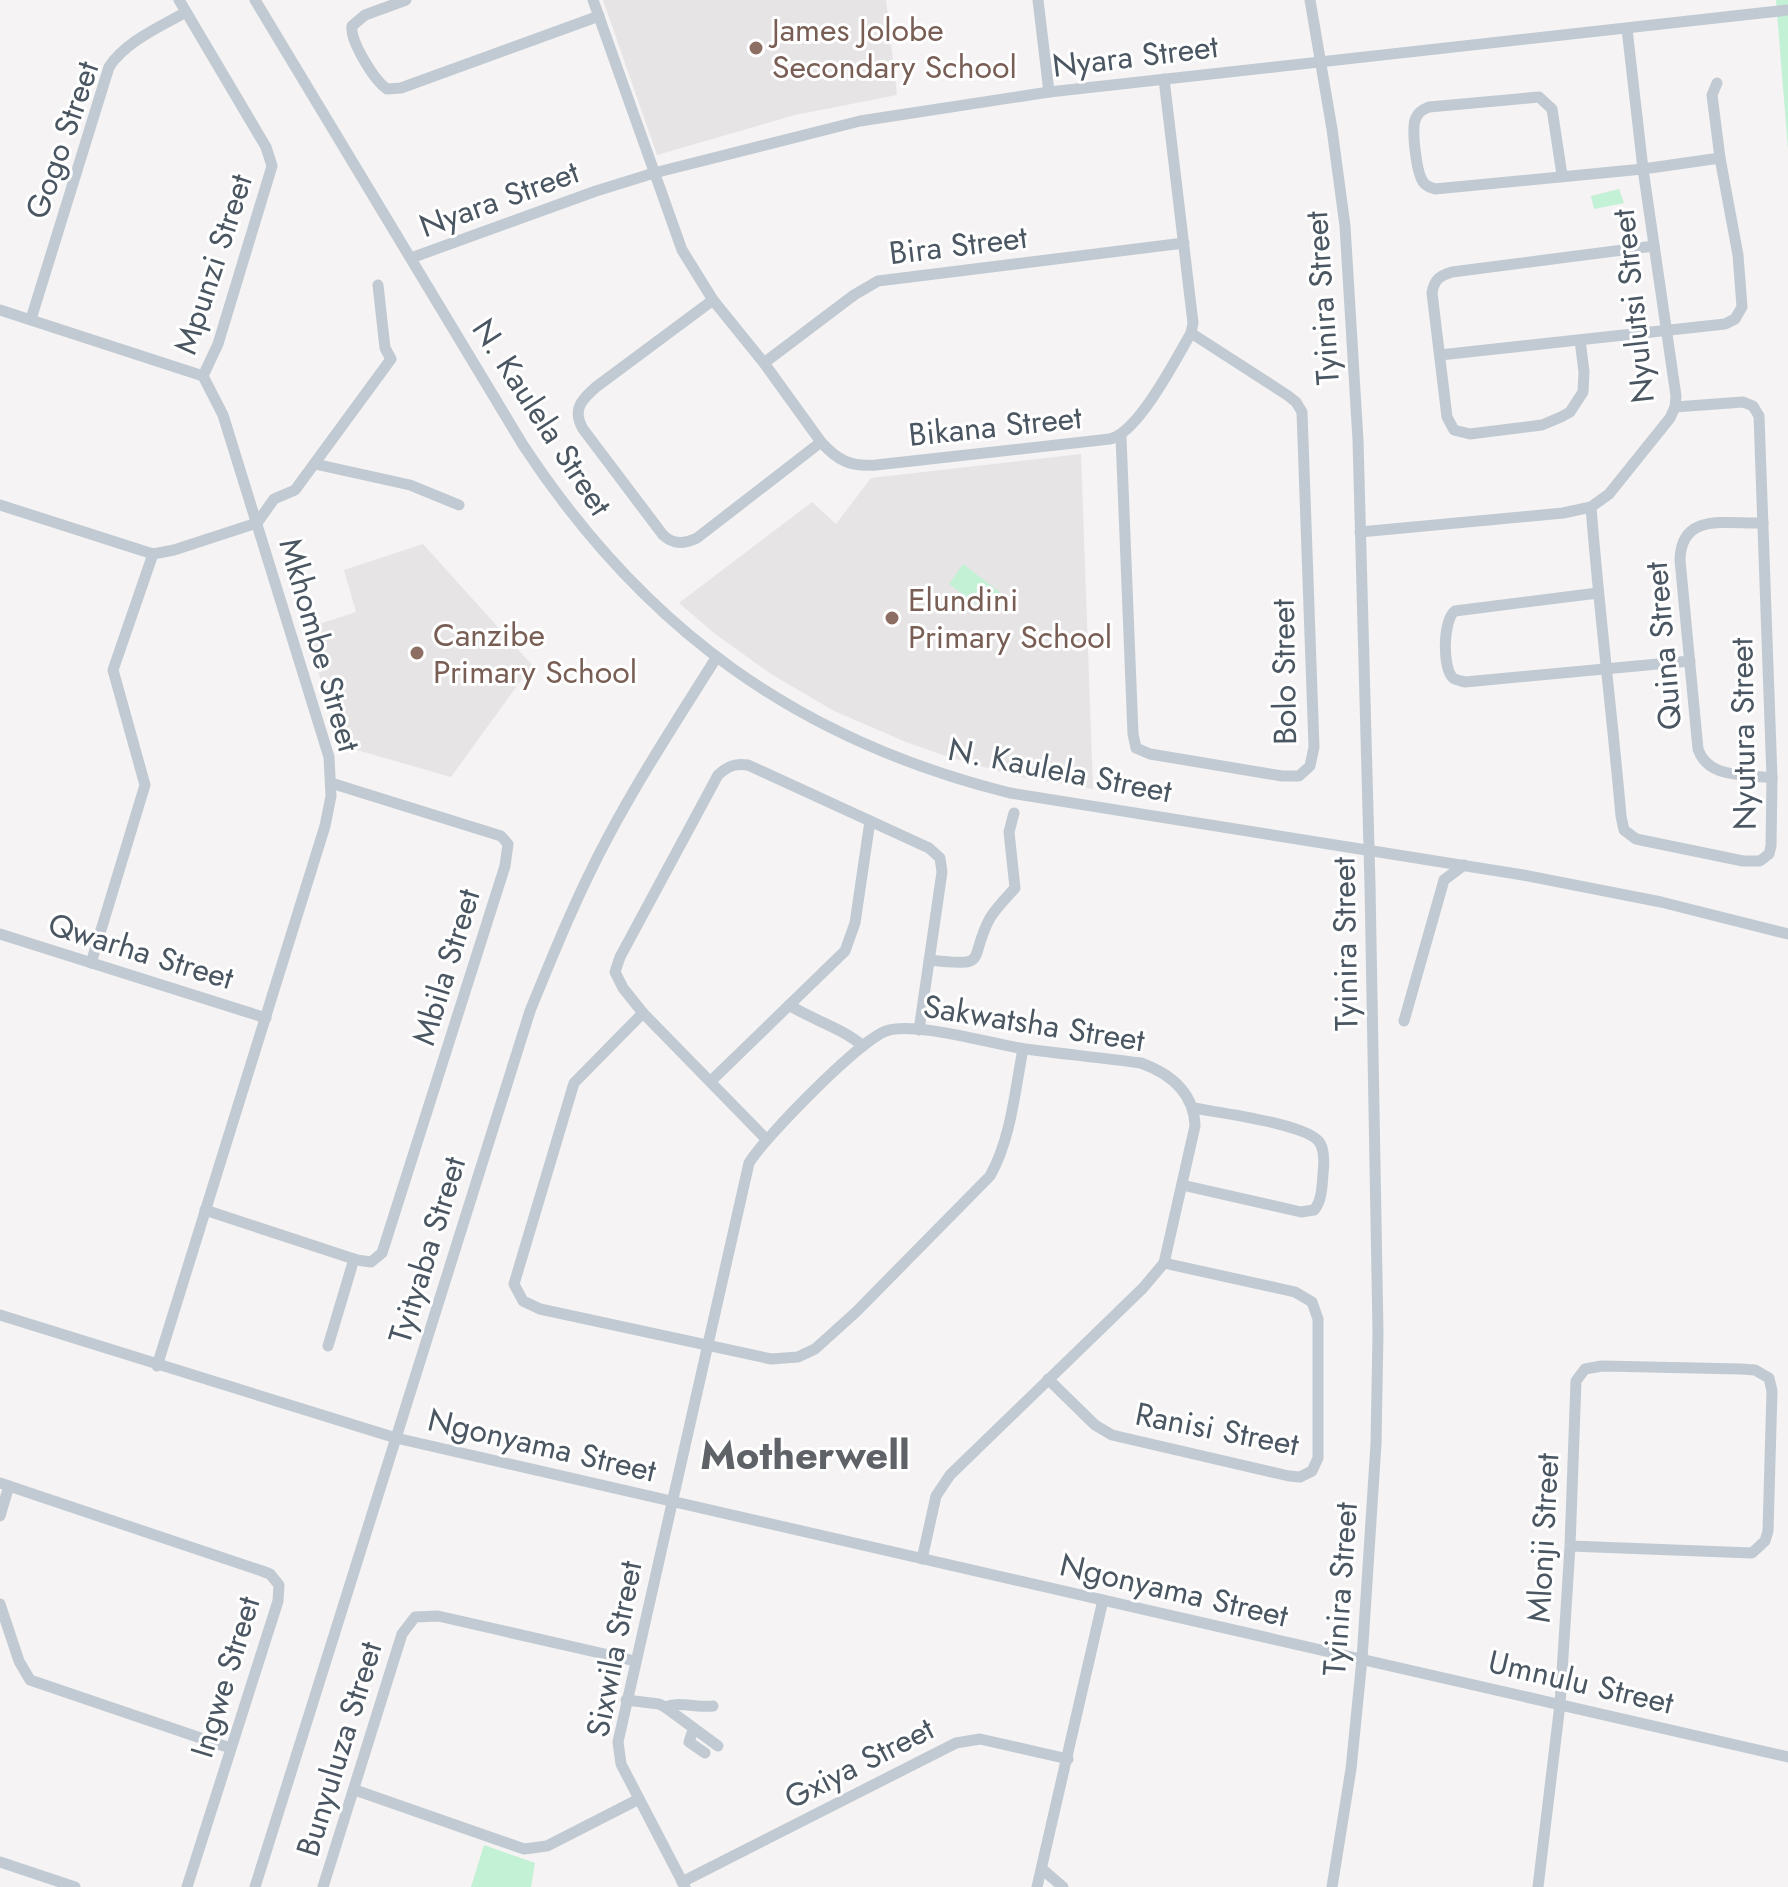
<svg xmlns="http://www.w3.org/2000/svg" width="1788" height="1887" font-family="Jost,sans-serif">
	<rect width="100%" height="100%" fill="#f5f3f3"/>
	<g fill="#e6e4e5">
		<path d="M603 0H886L897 95 795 115 657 155Z"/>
		<path d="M1081 454 1093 789 1015 776 946 756 906 742 834 711 771 674 714 633 679 603 812 502 836 524 871 478Z"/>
		<path d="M423 544 532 665 451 777 343 746 304 629 356 612 344 570Z"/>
	</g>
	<g fill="#c3f1d5">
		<path d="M1776 0H1788V149Z"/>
		<path d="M1619 189 1624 203 1594 209 1591 196Z"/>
		<path d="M963 564 1001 593 988 613 949 584Z"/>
		<path d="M484 1845 535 1863 531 1887H471Z"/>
	</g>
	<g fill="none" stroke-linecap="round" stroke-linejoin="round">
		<g stroke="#c1cad2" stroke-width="11">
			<path d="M179 0 266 147 272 166 218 344 203 376"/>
			<path d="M255 0 523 445C644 629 797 740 1010 793L1523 875 1661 902 1788 934"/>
			<path d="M406 0 365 15 352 26C350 41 374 80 387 89L401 88 599 16"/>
			<path d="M593 0 682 250 713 300 764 363 821 442C838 461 851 467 876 465L1110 439C1138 433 1176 359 1191 333L1193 323 1164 79"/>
			<path d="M1038 0 1049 92"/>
			<path d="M1310 0 1332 129 1345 226 1358 440 1370 885 1378 1333 1376 1444 1362 1659 1351 1769 1332 1887"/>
			<path d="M1562 175 1552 109 1539 97 1429 107C1422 110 1418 112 1415 120 1412 131 1416 174 1424 183 1427 187 1430 187 1435 189L1643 169 1720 158"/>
			<path d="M411 258 596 191 654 173 860 121 1049 92 1788 10"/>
			<path d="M713 300 596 387C581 400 572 410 583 429L663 535C674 545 684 544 697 538L821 442"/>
			<path d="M0 310 203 376 223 415 329 757 331 796 325 826 157 1366"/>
			<path d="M31 319 109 67C126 41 160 27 186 12"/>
			<path d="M1580 340 1584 372 1583 392 1570 412 1561 417 1542 425 1470 434 1454 430 1447 417 1432 293C1434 280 1439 276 1452 272L1654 246"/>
			<path d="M1440 355 1725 324 1735 319 1742 307 1738 255 1720 158 1712 95 1717 83"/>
			<path d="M764 363 854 295 878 281 1184 243"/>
			<path d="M1121 437 1133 734 1136 748 1150 754 1282 776H1299L1310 766 1314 747 1302 412 1296 402 1287 395 1191 333"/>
			<path d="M315 464 410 485 459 505"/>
			<path d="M0 505 153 554 174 550 257 523 274 499 295 490 391 359 385 348 378 285"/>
			<path d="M1591 507C1599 610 1612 713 1621 816L1624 830 1636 839 1743 861H1760L1769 854 1771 846 1772 778 1759 416 1753 406 1743 402 1675 407"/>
			<path d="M1763 523C1726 524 1681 512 1680 560L1698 749C1708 779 1745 774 1772 778"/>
			<path d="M1360 532 1563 513 1591 507 1609 494 1670 418 1675 407 1676 396 1643 169 1627 29"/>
			<path d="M1598 593 1455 611C1443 619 1442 668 1453 678 1456 680 1462 681 1465 682L1690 661"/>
			<path d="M0 934 266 1018"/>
			<path d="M929 960C992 967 967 961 990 918 996 908 1007 897 1015 888L1009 832 1014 813"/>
			<path d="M91 963 145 785 113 670 153 554"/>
			<path d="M789 1005C813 1020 842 1028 863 1046"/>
			<path d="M643 1013 574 1083 514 1284 523 1301 540 1309 771 1359 798 1357 815 1349 856 1312 990 1176C1011 1139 1015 1090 1023 1049"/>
			<path d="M1404 1021 1444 880 1464 865"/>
			<path d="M712 1080 845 951 855 923 870 821"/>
			<path d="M766 1139 643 1013 623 988 615 972 620 957 718 775C728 766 735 763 748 765L929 848 940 858 942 872 919 1030"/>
			<path d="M1182 1185 1301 1212 1314 1210C1322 1201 1322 1186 1323 1174 1324 1165 1325 1152 1320 1143 1309 1124 1219 1113 1194 1108"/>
			<path d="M205 1210 357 1260 371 1262 382 1253 505 866 508 844 501 836 331 783"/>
			<path d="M0 1315 396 1438 1788 1757"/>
			<path d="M328 1346 354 1259"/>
			<path d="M1048 1379 1095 1425 1112 1435 1289 1476 1300 1477 1312 1471 1318 1458V1319L1312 1302 1295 1292 1164 1263"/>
			<path d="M0 1483 262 1571 270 1574 279 1585 278 1601 187 1887"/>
			<path d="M0 1516 9 1486"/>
			<path d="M0 1604 19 1661 30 1680 230 1748"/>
			<path d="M626 1700 659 1704 665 1707C680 1701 696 1708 713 1706"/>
			<path d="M665 1707 718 1746"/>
			<path d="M693 1730 689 1742 705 1753"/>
			<path d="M355 1790 524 1849 547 1846 639 1799"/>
			<path d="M0 1862 75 1887"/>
			<path d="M1042 1869 1063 1887"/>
			<path d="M682 1882 956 1743 980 1739 1068 1759"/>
			<path d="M255 1887 530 1011C554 952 578 893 608 837 641 775 679 717 716 658"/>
			<path d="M323 1887 402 1634 415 1617 438 1616 635 1661"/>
			<path d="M685 1887 621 1764 618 1742 749 1163C764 1138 860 1040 886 1031 915 1021 991 1044 1025 1049 1064 1054 1103 1058 1141 1063 1171 1074 1194 1093 1195 1126L1164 1263 1143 1288 950 1475 936 1496 922 1559"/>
			<path d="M1037 1887 1103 1600"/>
			<path d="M1538 1887 1560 1704 1570 1546 1576 1381 1585 1369 1602 1366 1741 1369 1755 1370 1769 1378 1772 1391 1768 1531 1765 1541 1752 1553 1570 1546"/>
		</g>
	</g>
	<g fill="#8d6e63" stroke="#fff" stroke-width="3">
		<circle cx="756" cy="48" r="8"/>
		<circle cx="892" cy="618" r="8"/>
		<circle cx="417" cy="653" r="8"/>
	</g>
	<g text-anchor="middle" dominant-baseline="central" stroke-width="6" stroke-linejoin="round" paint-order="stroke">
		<g font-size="32" fill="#785e54" stroke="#fff" text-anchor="start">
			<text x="772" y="30">James Jolobe<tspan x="772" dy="37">Secondary School</tspan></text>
			<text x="908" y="600">Elundini<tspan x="908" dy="37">Primary School</tspan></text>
			<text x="433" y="635">Canzibe<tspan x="433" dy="37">Primary School</tspan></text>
		</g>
		<g font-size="32" fill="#4a5661" stroke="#fff">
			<text transform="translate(1135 56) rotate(-7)">Nyara Street</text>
			<text transform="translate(62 140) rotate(-71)">Gogo Street</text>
			<text transform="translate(499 199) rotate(-20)">Nyara Street</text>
			<text transform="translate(958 245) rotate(-7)">Bira Street</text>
			<text transform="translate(213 264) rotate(-72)">Mpunzi Street</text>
			<text transform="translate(1322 298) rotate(-94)">Tyinira Street</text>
			<text transform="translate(1633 306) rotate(-96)">Nyulutsi Street</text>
			<text transform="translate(542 417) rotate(57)">N. Kaulela Street</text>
			<text transform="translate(995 426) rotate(-6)">Bikana Street</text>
			<text transform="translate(320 645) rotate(74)">Mkhombe Street</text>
			<text transform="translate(1663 646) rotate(-95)">Quina Street</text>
			<text transform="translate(1284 672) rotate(-91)">Bolo Street</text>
			<text transform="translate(1743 734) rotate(-91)">Nyutura Street</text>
			<text transform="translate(1060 770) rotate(11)">N. Kaulela Street</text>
			<text transform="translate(1345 944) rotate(-91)">Tyinira Street</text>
			<text transform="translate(141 951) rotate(17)">Qwarha Street</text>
			<text transform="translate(446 967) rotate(-73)">Mbila Street</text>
			<text transform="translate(1034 1023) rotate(9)">Sakwatsha Street</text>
			<text transform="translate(427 1250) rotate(-73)">Tyityaba Street</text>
			<text transform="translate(1217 1429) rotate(11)">Ranisi Street</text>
			<text transform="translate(542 1445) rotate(13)">Ngonyama Street</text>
			<text transform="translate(1543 1538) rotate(-87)">Mlonji Street</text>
			<text transform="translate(1340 1589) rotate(-86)">Tyinira Street</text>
			<text transform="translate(1174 1590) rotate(13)">Ngonyama Street</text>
			<text transform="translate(614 1649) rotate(-79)">Sixwila Street</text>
			<text transform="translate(225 1677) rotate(-73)">Ingwe Street</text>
			<text transform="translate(1581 1682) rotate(13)">Umnulu Street</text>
			<text transform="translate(339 1749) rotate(-73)">Bunyuluza Street</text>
			<text transform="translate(859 1763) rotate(-27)">Gxiya Street</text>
		</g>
		<g font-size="40" font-weight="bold" fill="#5f6368" stroke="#fff">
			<text x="805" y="1455">Motherwell</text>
		</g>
	</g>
</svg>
